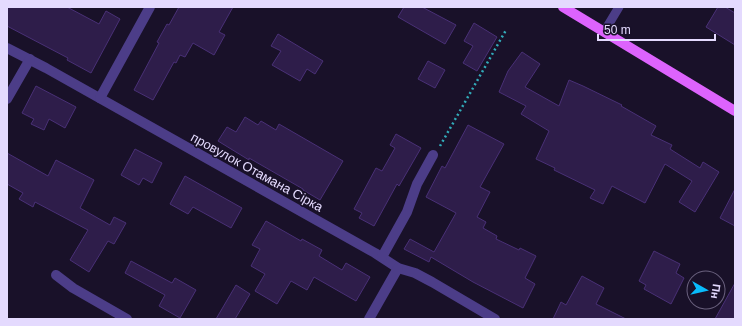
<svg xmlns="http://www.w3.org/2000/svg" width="742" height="326" font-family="Helvetica,sans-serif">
	<rect width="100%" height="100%" fill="#191129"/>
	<g fill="#2e1d4a" stroke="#493076">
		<path d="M7 7H67L99 24 106 11 120 19 91 73 67 60 68 58 7 26Z"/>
		<path d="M179 7H233L219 32 225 35 214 55 193 43 185 57 180 55 176 63 174 62 153 100 134 90 159 43 157 42 167 24 169 25Z"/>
		<path d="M404 7H422L456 25 445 44 398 17Z"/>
		<path d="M718 7H725L735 13V45L706 27Z"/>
		<path d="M474 23 497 37 477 71 463 63 473 46 464 41Z"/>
		<path d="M278 34 323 61 315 74 307 69 300 81 272 65 281 51 271 46Z"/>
		<path d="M522 52 540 64 525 87 559 106 569 80 583 86 622 105 621 106 656 126 651 135 672 145 670 149 700 168 703 162 719 172 695 212 679 202 692 181 665 164 645 203 612 186 603 204 590 198 595 190 554 170 555 168 536 159 549 131 521 114 526 106 499 92 508 71Z"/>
		<path d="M428 61 445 70 435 88 418 79Z"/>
		<path d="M36 86 76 107 65 128 49 119 44 130 31 124 34 119 22 113Z"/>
		<path d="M245 117 258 125 261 121 276 130 279 124 343 161 320 200 303 190V189L249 158V160L218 141 227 127 236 132Z"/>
		<path d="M468 125 504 144 480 187 490 192 477 217 486 222 483 228 497 236 496 239 519 250 520 248 536 256 525 278 535 284 523 308 473 282 431 257 429 262 404 249 410 239 434 252 456 213 426 197 442 166 445 168Z"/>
		<path d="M396 134 421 148 399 186 397 184 374 226 359 218 362 213 354 209 376 168 382 171 395 148 390 145Z"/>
		<path d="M135 149 162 163 152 183 143 178 139 185 121 175Z"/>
		<path d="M7 153 48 176 56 160 94 180 80 208 110 225 114 217 126 223 114 244 108 241 89 272 70 260 88 230 35 202 33 207 19 199 23 193 7 184Z"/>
		<path d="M185 176 242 208 231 228 193 207 188 214 170 204Z"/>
		<path d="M735 189V226L720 218Z"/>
		<path d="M266 221 301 241 302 239 322 250 319 256 342 270 346 263 370 277 356 301 314 277 307 290 291 281 277 304 255 291 265 274 251 266 260 249 252 245Z"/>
		<path d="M654 251 680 264 676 273 684 278 671 304 644 289 646 285 639 281Z"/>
		<path d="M131 261 172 283 175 278 196 290 180 318 159 306 165 295 125 273Z"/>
		<path d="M582 276 604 288 596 304 626 319H553L561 302 566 305Z"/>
		<path d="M735 283V319H715Z"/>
		<path d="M236 285 250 294 235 319H216Z"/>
	</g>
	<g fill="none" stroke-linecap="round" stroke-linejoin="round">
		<path stroke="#32acba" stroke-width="2.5" stroke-dasharray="2 3" stroke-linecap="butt" d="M440 146 506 30"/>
		<path stroke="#4c3d88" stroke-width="9" d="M604 32 619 7"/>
		<g stroke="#4c3d88" stroke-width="10">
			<path d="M7 48 46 68 375 253 398 268 415 273 432 282 495 319"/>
			<path d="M100 98 150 7"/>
			<path d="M7 99 30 59"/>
			<path d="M382 257 407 212 417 184 433 155"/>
			<path d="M56 275 73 288 127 319"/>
			<path d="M369 319 398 268"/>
		</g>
		<path stroke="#dd63fd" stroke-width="10" d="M563 7 735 111"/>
	</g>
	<g text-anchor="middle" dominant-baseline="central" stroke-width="3" stroke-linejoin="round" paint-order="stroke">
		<g font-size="13" fill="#e4dafe" stroke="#191129">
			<text transform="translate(257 172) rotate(29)">провулок Отамана Сірка</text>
		</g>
	</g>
	<rect width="742" height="326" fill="none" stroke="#e4dafe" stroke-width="16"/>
	<g transform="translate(706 290) rotate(98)"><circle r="19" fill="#191129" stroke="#6a617e"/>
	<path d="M0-3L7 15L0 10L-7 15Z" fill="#09bbfb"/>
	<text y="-6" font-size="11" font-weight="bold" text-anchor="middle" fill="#e4dafe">Пн</text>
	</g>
	<path d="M598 34v6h117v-6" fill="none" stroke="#e4dafe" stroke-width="2"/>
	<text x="604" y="34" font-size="12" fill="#e4dafe" stroke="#191129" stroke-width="3" paint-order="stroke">50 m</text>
</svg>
